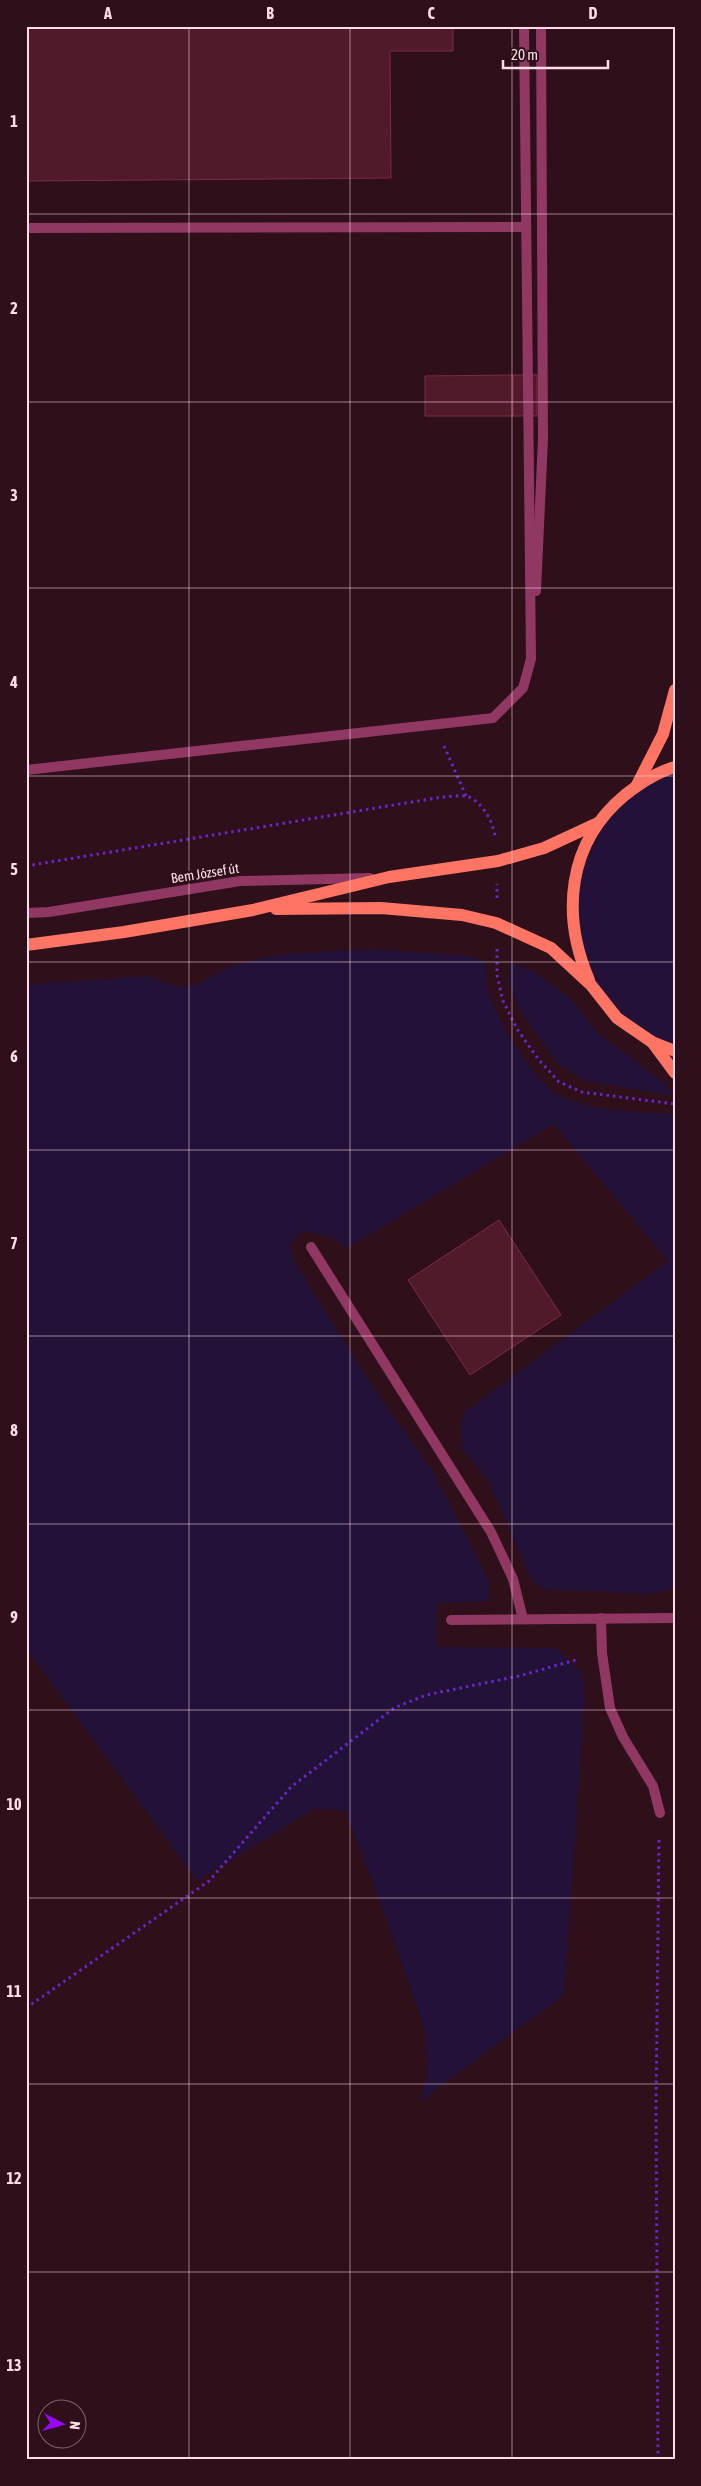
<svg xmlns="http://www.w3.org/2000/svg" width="701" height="2486" font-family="'Asap Condensed',sans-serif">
	<rect width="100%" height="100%" fill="#2e0f1a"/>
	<g fill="#231238">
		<path d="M675 772V1048C664 1043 650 1039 640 1031 582 987 560 917 591 850 601 827 616 804 637 790 648 782 663 778 675 772Z"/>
		<path d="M373 949 471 956 486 962C486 969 486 977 487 985 491 1011 535 1083 558 1095 593 1113 637 1111 675 1114V1588L650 1594 543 1589 531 1579 488 1480 463 1451 460 1427 465 1412 668 1261 554 1124 347 1248 331 1237 303 1231 289 1246 296 1264 373 1387 431 1468 490 1582 488 1601 437 1603V1647L557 1648 582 1673 585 1698 564 1995 420 2101 427 2076 425 2030 384 1912 345 1810 314 1809 197 1881 26 1648V985L148 976C160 981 176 989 189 986 206 983 219 970 235 965 278 951 328 952 373 949Z"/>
		<path d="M510 962 533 971 570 998 598 1033 663 1082 675 1096 586 1081 557 1063 520 1011 509 984Z"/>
	</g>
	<g fill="#501a2b" stroke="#7e2a45">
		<path d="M26 26H453V51H390L391 178 26 181Z"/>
		<path d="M513 375V416H425V376Z"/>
		<rect x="513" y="375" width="24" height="41"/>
		<path d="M499 1220 561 1315 470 1375 408 1280Z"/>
	</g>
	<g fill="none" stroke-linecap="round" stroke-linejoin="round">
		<g stroke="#6a26c9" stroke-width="3" stroke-dasharray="2.5 4" stroke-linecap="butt">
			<path d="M444 746 466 796"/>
			<path d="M26 866 442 797C449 797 459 795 466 796 481 800 493 821 495 836"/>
			<path d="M497 898V884"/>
			<path d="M497 949V975L503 1001 517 1029 539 1060 559 1082 582 1092 675 1104"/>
			<path d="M26 2008 209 1881 291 1787 394 1708 426 1695 519 1676 579 1659"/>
			<path d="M658 2460 656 2107 659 1836"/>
		</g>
		<g stroke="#903762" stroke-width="10">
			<path d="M26 228 525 227"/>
			<path d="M536 591 543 439 541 26"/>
			<path d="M26 770 493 718 523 688 531 659 524 26"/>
			<path d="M26 913 49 912 240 881 370 878"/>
		</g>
		<g stroke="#903762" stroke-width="10">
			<path d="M311 1247 491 1532 513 1579 523 1619"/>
			<path d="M601 1618 602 1653 610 1708 623 1737 653 1786 660 1813"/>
			<path d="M451 1620 675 1618"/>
		</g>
		<g stroke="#ff7463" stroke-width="12">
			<path d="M637 785 663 734 675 690"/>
			<path d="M276 909 381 908 462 915 496 923 551 948 591 985 617 1018 652 1042 675 1051"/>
			<path d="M26 945 124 932 253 910 389 877 498 861 544 848 598 823"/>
			<path d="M589 980C561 915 567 843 625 795 639 784 657 772 675 767"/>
			<path d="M652 1042 675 1073"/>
		</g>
	</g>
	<path fill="none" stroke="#ffdcea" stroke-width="1" stroke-opacity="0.55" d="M189 26V2460M350 26V2460M512 26V2460M26 214H675M26 402H675M26 588H675M26 776H675M26 962H675M26 1150H675M26 1336H675M26 1524H675M26 1710H675M26 1898H675M26 2084H675M26 2272H675"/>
	<g text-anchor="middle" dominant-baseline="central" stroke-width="4.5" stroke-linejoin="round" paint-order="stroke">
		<g font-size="14" fill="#ffdcea" stroke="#2e0f1a">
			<text transform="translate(205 873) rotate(-9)">Bem József út</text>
		</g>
	</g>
	<rect width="701" height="2486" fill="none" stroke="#2e0f1a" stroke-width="55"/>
	<g transform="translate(62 2424) rotate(96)"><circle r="24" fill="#2e0f1a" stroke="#82616d"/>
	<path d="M0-4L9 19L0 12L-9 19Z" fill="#9708ff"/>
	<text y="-8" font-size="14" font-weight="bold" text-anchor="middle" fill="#ffdcea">N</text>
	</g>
	<path d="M503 60v8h105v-8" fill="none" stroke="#ffdcea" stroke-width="2.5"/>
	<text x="511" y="60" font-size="15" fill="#ffdcea" stroke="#2e0f1a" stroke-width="4" paint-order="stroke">20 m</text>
	<rect x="28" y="28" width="646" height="2430" fill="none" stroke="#ffdcea" stroke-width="2"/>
	<g font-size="16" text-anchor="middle" font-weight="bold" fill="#ffdcea">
		<text x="108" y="19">A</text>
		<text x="270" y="19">B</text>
		<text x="431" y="19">C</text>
		<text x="593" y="19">D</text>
		<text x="14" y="127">1</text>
		<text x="14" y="314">2</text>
		<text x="14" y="501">3</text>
		<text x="14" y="688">4</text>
		<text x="14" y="875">5</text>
		<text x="14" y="1062">6</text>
		<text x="14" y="1249">7</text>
		<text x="14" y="1436">8</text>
		<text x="14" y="1623">9</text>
		<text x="14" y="1810">10</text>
		<text x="14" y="1997">11</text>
		<text x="14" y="2184">12</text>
		<text x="14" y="2371">13</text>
	</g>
</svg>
